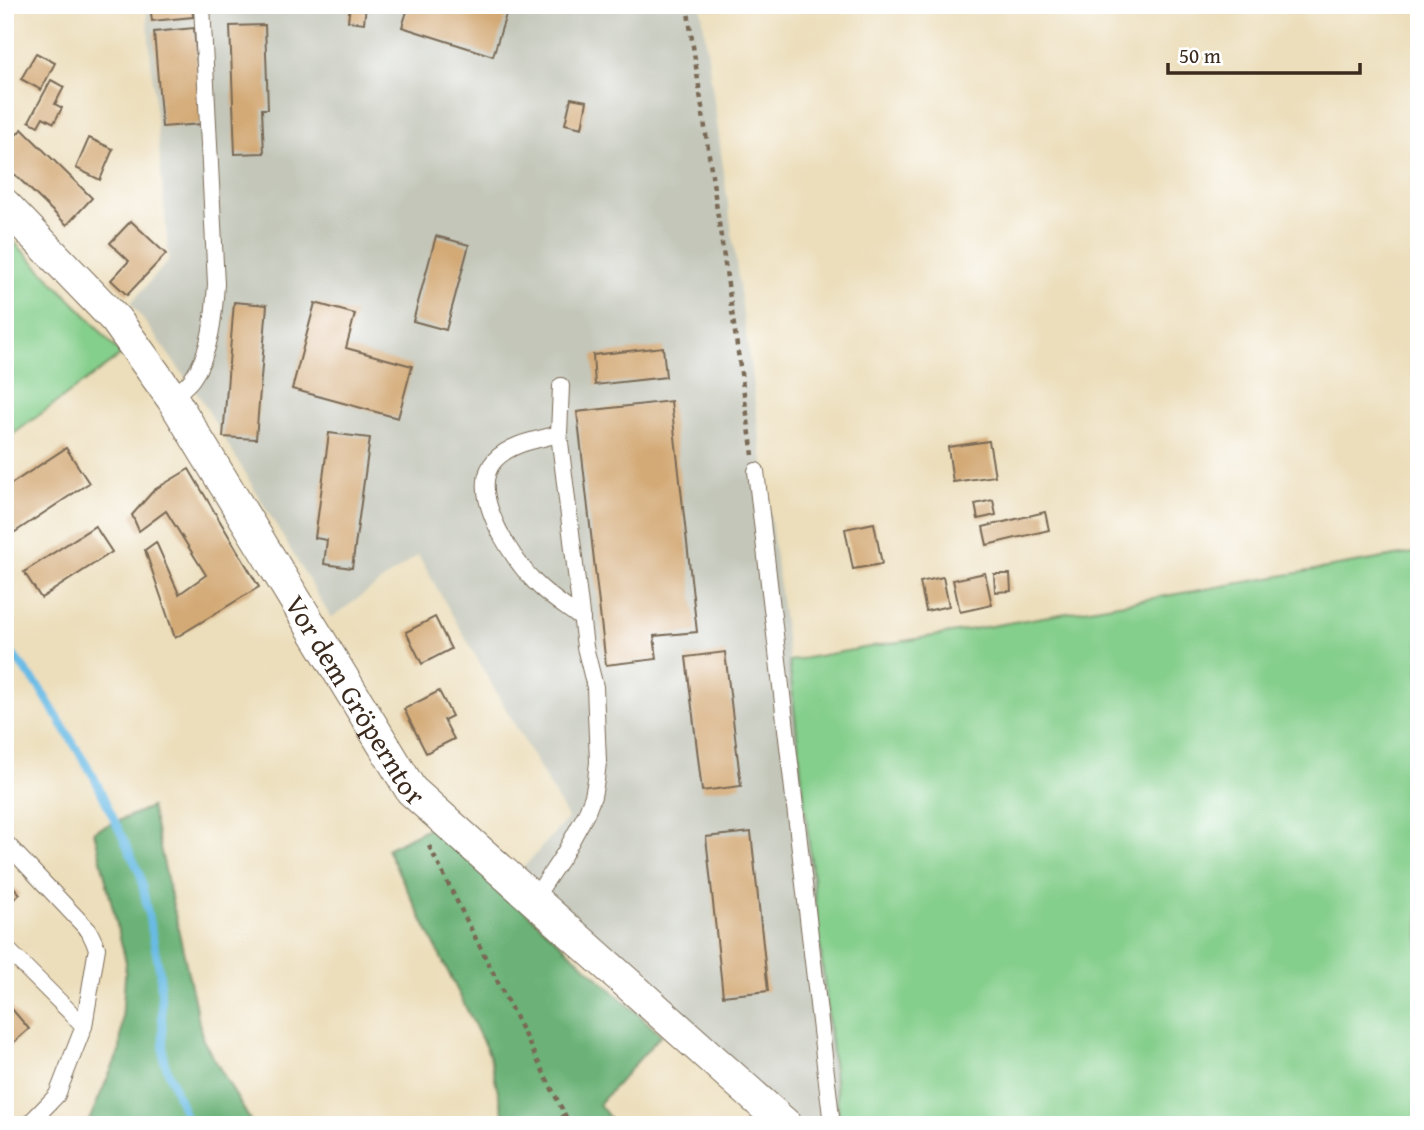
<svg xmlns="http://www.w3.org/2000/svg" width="1424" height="1130" font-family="'Gentium Book Plus',serif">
	<rect width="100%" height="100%" fill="#fff"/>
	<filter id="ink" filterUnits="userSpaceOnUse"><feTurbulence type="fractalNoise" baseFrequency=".0143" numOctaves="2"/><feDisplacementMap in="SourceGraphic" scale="14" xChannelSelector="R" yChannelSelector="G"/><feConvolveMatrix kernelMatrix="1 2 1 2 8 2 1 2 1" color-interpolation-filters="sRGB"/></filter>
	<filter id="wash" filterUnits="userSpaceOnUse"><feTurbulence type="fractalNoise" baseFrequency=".00686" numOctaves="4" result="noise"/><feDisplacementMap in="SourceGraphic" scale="28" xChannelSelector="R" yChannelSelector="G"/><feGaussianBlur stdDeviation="1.57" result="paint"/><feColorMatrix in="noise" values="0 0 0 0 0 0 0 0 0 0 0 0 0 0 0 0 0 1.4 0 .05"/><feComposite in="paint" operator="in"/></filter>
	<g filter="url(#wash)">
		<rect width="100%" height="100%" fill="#ecdebb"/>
		<path fill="#c3c6b9" d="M146 5H701L764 467 789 661 840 1125H802L520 871 568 818 418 555 331 618 201 399 131 303 169 260Z"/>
		<g fill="#85cf8c" stroke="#607c55" stroke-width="2">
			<path d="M5 233 90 319 121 355 5 440Z"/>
			<path d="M1419 552V1125H840L789 661Z"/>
		</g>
		<g fill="#6cb278" stroke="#546e4b" stroke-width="2">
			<path d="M151 807 203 1040 253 1125H87L120 1050 126 962 94 831Z"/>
			<path d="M432 826 661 1035 599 1104 615 1125H506L489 1054 387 849Z"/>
		</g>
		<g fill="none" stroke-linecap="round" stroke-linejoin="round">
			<path stroke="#69bbe5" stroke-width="8" d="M5 645 39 687 94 777 140 874 160 973 164 1061 189 1125"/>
		</g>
		<g id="blocks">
			<g fill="#d3a974">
				<path d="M150 5H192L193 17 152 21Z"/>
				<path d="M350 5H366L364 23 348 21Z"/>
				<path d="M409 5H509L493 56 402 27Z"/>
				<path d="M265 25 268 109H262L264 153 235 154 230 26Z"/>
				<path d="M194 28 202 124 162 127 154 32Z"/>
				<path d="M36 53 55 63 41 90 21 79Z"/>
				<path d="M51 80 64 87 55 104 62 108 54 123 43 117 38 126 29 121Z"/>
				<path d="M571 98 587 101 582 128 565 124Z"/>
				<path d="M22 129 92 198 67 225 5 165V146Z"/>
				<path d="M89 138 113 149 100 180 76 168Z"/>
				<path d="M131 221 166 254 127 295 111 280 129 261 110 243Z"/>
				<path d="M436 236 469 245 446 330 413 321Z"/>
				<path d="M234 302 267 305 256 439 223 437Z"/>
				<path d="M315 303 355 314 346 348 412 366 398 418 292 389Z"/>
				<path d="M663 347 666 377 595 385 593 355Z"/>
				<path d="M671 401 697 632 654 636 657 659 606 665 577 412Z"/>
				<path d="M329 433 370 438 352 568 324 564 327 540 315 538Z"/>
				<path d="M989 441 995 476 953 482 948 447Z"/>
				<path d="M66 448 89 483 9 536 5 531V488Z"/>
				<path d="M189 469 259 587 175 638 145 550 156 542 179 594 206 575 166 511 139 531 132 515 154 490Z"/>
				<path d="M993 500 996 515 978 519 975 504Z"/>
				<path d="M1045 512 1049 530 987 545 983 527Z"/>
				<path d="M874 523 882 564 853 569 845 529Z"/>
				<path d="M95 526 112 552 41 598 24 572Z"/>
				<path d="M985 573 992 605 960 612 953 580Z"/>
				<path d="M994 574H1010L1011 591 995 592Z"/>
				<path d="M943 577 949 606 926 611 920 582Z"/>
				<path d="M435 617 451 649 422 664 406 632Z"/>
				<path d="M725 652 741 786 702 791 686 657Z"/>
				<path d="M439 691 452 716 444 720 454 739 426 753 404 709Z"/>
				<path d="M751 832 768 991 723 996 706 837Z"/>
				<path d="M5 878 20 894 5 907Z"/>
				<path d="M5 1001 29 1029 5 1050Z"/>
			</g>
		</g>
	</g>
	<g filter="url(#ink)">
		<use href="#blocks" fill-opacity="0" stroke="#796955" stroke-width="2"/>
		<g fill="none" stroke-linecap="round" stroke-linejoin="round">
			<defs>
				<g id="service">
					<path d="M172 398C178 392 187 386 192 379 211 353 214 315 216 284L202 5"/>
					<path d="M559 434C537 440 511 443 495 460 467 490 510 555 532 579 546 595 565 606 582 619"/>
					<path d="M756 471 832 1125"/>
					<path d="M5 842 89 931 97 948 84 1026 57 1095 28 1125"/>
					<path d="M534 899 564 854 586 814 593 796 596 780 598 762 595 687 585 647 559 434 561 386"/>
					<path d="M5 947 84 1026"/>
				</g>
				<g id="minor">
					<path id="s1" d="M5 205 116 320 172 398 411 790 786 1125"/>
				</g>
			</defs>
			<use href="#service" stroke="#796955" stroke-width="18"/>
			<use href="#minor" stroke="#796955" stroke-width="34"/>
			<g stroke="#796955" stroke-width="4.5" stroke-dasharray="5 5" stroke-linecap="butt">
				<path d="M687 5 753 455"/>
				<path d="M429 846 562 1109 564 1125"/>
				<path d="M564 1113 570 1125"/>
			</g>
			<use href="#service" stroke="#fff" stroke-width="16"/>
			<use href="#minor" stroke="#fff" stroke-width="32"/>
		</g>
	</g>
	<g text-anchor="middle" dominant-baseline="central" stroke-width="5" stroke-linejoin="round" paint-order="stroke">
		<g font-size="28" fill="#3b2a1e" stroke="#fff">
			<text stroke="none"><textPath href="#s1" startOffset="609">Vor dem Gröperntor</textPath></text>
		</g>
	</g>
	<rect width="1424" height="1130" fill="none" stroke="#fff" stroke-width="28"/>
	<path d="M1168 63v10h192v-10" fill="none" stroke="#3b2a1e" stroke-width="3.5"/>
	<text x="1179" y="63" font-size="21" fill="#3b2a1e" stroke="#ffffff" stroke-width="5" paint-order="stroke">50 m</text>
</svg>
